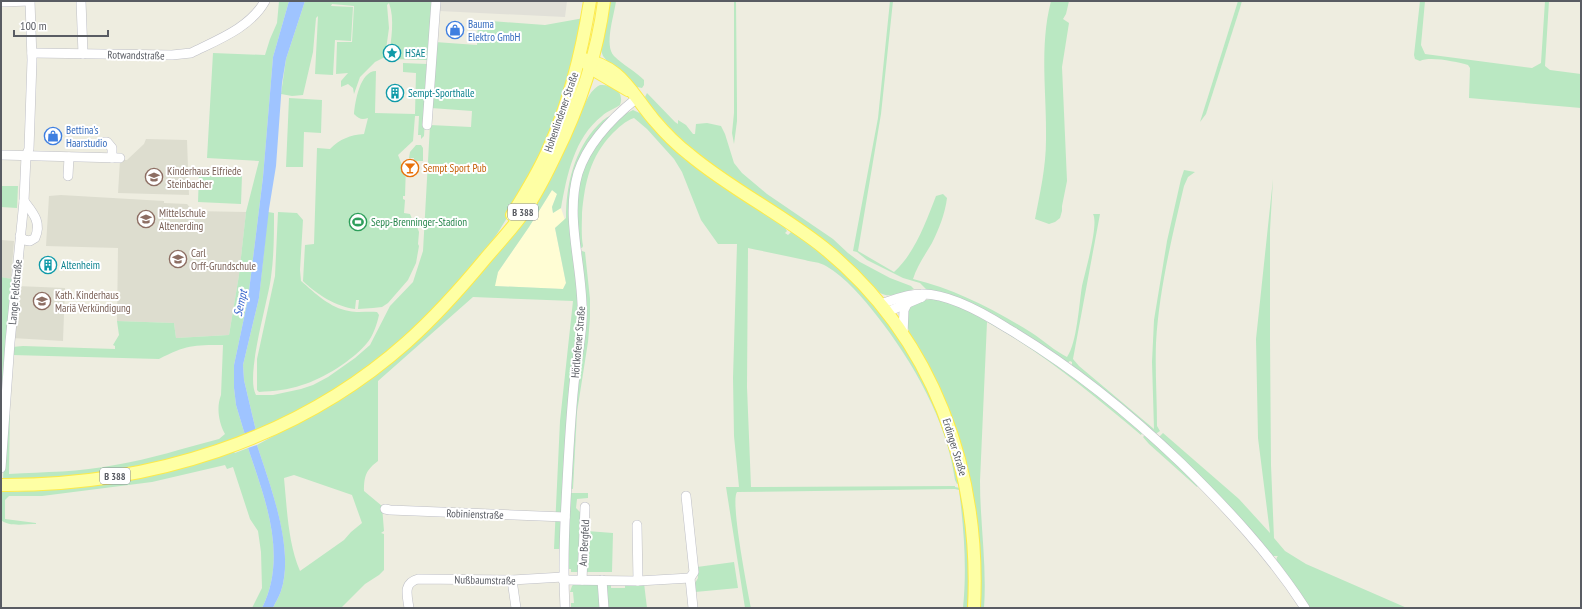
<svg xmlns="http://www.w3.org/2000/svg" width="1582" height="609" font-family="'PT Sans Narrow',sans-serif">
	<rect width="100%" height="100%" fill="#eeede0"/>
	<path fill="#fffdd4" d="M552 190 557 194 552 207 553 213 561 208 565 220 555 228 566 283 563 289 494 286 498 272 529 227Z"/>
	<path fill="#e1e0d8" d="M440 1H567L565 17 439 11Z"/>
	<g fill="#ddddcf">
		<path d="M146 139 187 140 189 195 118 193 120 160H127L144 144Z"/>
		<path d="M61 195 164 201V203L187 204 193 211 246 212 239 275 229 335 176 338 174 323 117 321 118 248 46 246 49 196Z"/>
		<path d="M1 240 14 241 11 279 1 277Z"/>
		<path d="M17 286 65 288 63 341 12 338Z"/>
	</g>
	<g fill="#bae8c2" fill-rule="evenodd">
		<path d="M279 1H289L273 57 263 177 248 299 234 365V388L236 405 245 435 155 465 68 478 3 479 7 413 10 415 9 474C45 472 80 472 115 465 151 459 184 448 219 439L225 434C219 423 216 408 221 395L223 345C193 345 186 345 159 359L12 355V347L23 346 115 349V346L113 345 119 335 117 321 174 323 176 338 229 335 239 275 246 212 259 161 207 158 213 53 265 55 270 39 277 23Z"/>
		<path d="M305 1H435L429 58 427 60 391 59 389 57C391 40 395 19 389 3L387 5 389 28 385 57 375 62 360 77 354 94 353 88 348 84 341 87V81L348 73 336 74 337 42H352L354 6 332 4 331 6 353 7 351 41 335 40 333 75 315 74 318 16 316 18 313 52 303 95 292 96 281 94 286 59Z"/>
		<path d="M608 1H616C614 16 604 45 614 56 623 65 635 71 644 80V85L642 88 637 87 624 74 607 61 603 56 600 48Z"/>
		<path d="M734 1H736L737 106V121L734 144 732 133 734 113Z"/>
		<path d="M890 1H893L881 114 858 251 894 272C915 253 926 222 936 196L943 194 947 198C945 214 939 229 932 243 925 255 917 266 913 279 955 289 995 310 1032 333 1044 341 1055 351 1067 357 1077 343 1079 304 1082 286 1085 272 1099 224 1093 214H1100L1073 359 1079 366 1154 429 1152 362 1154 320 1167 241 1181 179 1184 170 1195 172 1188 177 1184 186C1172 237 1159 290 1156 343 1155 371 1157 398 1157 426L1160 431 1154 435 1072 365V362L1070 361 1067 363 1038 343 927 290 920 283 903 278 867 260 857 252 853 251 878 118Z"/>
		<path d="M1051 1H1069L1066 14 1063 19 1069 23 1062 67 1067 181 1062 206V211L1060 218 1055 222 1049 224 1035 219C1040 193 1046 167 1046 140 1047 94 1039 47 1051 1Z"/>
		<path d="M1238 1H1242L1240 8 1206 114 1200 122Z"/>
		<path d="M1420 1H1425L1421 45 1425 54 1532 68 1541 63 1545 1H1549L1545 66 1550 70 1581 74V108L1469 98 1470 68 1468 65C1457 62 1430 56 1420 61L1415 59 1414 55Z"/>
		<path d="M584 18 558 114 525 189 497 234 479 259 437 307 385 356 324 398 256 431 244 380 243 365 259 298 268 212 274 213C274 234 274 256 271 277 268 302 245 376 256 395H273L301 389 313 385 328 377 355 358 370 345 390 306 413 282 423 251 430 125 471 127 472 111 431 108 435 42 477 45 478 20 545 25Z"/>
		<path d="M403 63 427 64 428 66 424 136 421 139V135H418L419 116H415L413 141 398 155 402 165H406L405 196H403V199L405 200 404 213 410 214 412 219 416 224 419 232 418 244 419 246 416 263 408 280 388 303 382 307 373 308 358 309 359 300H356L355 309C337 307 316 294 303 281L305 245 314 244 317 148 330 149C340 139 350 135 364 134L368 118C362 120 359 119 354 114 355 102 360 71 376 71L375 113 415 114 416 73 403 72Z"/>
		<path d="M600 85C612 84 625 91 620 105 614 109 607 111 602 116 574 138 567 175 561 208L553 213 552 207 557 194 552 190 529 227 498 272 495 286 563 289 566 283 555 228 566 218C566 185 574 150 598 125 602 121 607 116 613 115L576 168 579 305 560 549H554L560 421 573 301 473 297 378 381V461C366 470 364 476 364 491L382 506 384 531 381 533 384 534V570L379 575 365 584 341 608H273C275 603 279 597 281 591 295 550 270 485 257 445L308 417 472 281 574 126C582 113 587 91 600 85ZM294 475 352 495 362 523 351 532 344 540 300 571C288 543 287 509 284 478Z"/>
		<path d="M647 93 675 122 678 124V120L686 125 693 134H695L696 124 707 123 721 126 725 134 734 163 742 173 767 194 833 239 848 253 860 262 890 278 911 286 914 289C902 292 891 299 880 293 859 271 838 250 813 232 762 195 703 167 662 119 656 112 648 106 645 97Z"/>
		<path d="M289 98 322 100 321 133 304 132 303 167H286Z"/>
		<path d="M633 110 644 115 784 226 787 231 785 233 788 235 791 232 797 234 830 260 849 277 885 319 909 351 943 418 959 483 957 484 955 480C947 421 913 362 877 316 863 298 846 278 826 266 820 262 811 262 805 260 786 256 767 252 748 248L747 387 751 487 955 486V487L960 488 967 511 970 608H963C967 568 964 530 959 490L955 489 737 492C730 501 748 592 751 608H745L726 487H739L734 436 733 378 737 244H718L701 220 682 172 674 159 647 129 634 118C625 121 618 128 612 134 590 157 585 182 582 213 582 223 581 236 583 246L582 248 579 247 576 209 581 173 594 146 621 116Z"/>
		<path d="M416 145H421L423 148V161H414V158H409L410 152Z"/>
		<path d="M199 173 242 175 241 204 198 202Z"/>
		<path d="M1273 179 1270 230V339L1271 465 1274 538 1285 551 1306 564 1407 608H1308L1276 561 1277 557 1278 556H1273L1159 437 1163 433 1239 499 1270 533 1258 438 1256 339Z"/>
		<path d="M1 186H18L17 208 1 207Z"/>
		<path d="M278 212 297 213 303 220 300 270 301 281C315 293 330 308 349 311 358 313 368 311 377 312L379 315C377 324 373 336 367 343 353 360 323 379 302 385 288 390 274 391 259 392L257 390V359L275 276Z"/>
		<path d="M582 251 585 252 590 299V318L588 342 577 412 573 489 569 488 576 386 580 258Z"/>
		<path d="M1 277 12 279 3 398 1 400Z"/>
		<path d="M932 299C945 301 979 312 987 322H991L1016 336 1090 388 1142 433 1141 435C1092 394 1043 353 987 322L980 481C980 523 987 566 984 608H977L975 526 914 344C904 320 899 302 932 299Z"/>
		<path d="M1144 436H1146L1199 484 1197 487 1149 444 1143 437Z"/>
		<path d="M248 448C265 499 288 556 262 608H252L262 588 261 552 258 531 250 519 233 467 227 469 225 465 152 482 42 496H9L5 500V519L36 523V524C26 524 8 527 1 520L2 492H17L171 470 234 452 235 453Z"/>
		<path d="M571 493H588V498L577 499 576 508 583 515 580 572H571V569H566Z"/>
		<path d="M587 531 613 533 612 572H585Z"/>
		<path d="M734 562 738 588 695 592V583L698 578 697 567Z"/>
		<path d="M611 583V588H625V583H644L647 608H606V586Z"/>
		<path d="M574 584H596L598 586 601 608H571V603H574L573 592H570L572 586Z"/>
	</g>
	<g fill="#9fc4ff">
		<path d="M289 1H305L286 59 282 83 276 166 269 209 259 298 243 365 244 380 256 431 245 435 236 405 234 388V365L248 299 263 177 273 57Z"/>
		<path d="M257 445C270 485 295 549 281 591 279 597 275 603 273 608H262C288 556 265 499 248 448Z"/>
	</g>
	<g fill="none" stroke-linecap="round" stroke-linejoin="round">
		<defs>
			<g id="minor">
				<path d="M81 1 83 54"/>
				<path d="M1 2 30 1"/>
				<path d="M32 53 172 55 191 53C217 40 250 28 265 1"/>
				<path d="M427 125 436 1"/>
				<path d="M104 142H107L112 148V158"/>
				<path d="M1 155 120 158"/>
				<path d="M68 176 69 157"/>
				<path d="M20 236 24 240 30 241 35 238C42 222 33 213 24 201"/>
				<path d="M880 304C893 300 907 294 921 294 948 293 985 314 1007 328 1071 366 1128 412 1181 463 1227 508 1270 554 1305 608"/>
				<path d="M887 312 922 297"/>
				<path d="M903 335 904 310 908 302"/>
				<path d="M1 468 10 342 24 201 26 156 29 149 32 60 30 1"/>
				<path d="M686 496 694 572 690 578 693 608"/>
				<path d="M385 509 390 510 565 517"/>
				<path d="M637 525 638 581"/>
				<path d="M512 580 516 608"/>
				<path d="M563 580 638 581 690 578"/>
				<path d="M582 580 585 507"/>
				<path d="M602 580 604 608"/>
				<path d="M409 608C407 595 403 583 418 579L512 580 563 577"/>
				<path d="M565 608C563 572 564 538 566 502 568 463 570 423 574 384 576 363 581 342 582 321 585 272 564 222 578 173 588 142 612 118 637 98"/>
			</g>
			<g id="major">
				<path d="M579 58C623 67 628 89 654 120 665 133 677 145 690 155 732 190 782 214 824 248 933 337 981 470 974 608"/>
				<path d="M586 63 594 70 628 90"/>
				<path d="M512 215C525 193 539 172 549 148 570 101 582 51 590 1"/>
				<path d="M1 485C148 486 296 441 407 342 436 316 461 288 485 259 496 246 508 233 518 220 533 201 544 179 554 158 579 108 597 56 604 1"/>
			</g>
		</defs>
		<use href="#minor" stroke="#bebfc6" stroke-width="10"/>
		<use href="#major" stroke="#fdeb4a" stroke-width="14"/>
		<use href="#minor" stroke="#fff" stroke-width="9"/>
		<use href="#major" stroke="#feffa4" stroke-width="12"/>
	</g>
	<defs>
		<symbol id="shop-ring" viewBox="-11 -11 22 22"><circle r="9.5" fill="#fff" stroke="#3f7fe0" stroke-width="1.5"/><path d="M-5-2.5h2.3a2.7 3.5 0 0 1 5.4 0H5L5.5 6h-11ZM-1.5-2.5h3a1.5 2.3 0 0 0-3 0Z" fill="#3f7fe0"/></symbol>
		<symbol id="sight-ring" viewBox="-11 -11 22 22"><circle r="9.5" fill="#fff" stroke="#0f9aa8" stroke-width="1.5"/><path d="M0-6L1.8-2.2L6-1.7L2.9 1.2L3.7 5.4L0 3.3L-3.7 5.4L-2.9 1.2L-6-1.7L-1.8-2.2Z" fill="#0f9aa8"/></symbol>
		<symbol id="building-ring" viewBox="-11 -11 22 22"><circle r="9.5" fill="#fff" stroke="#0f9aa8" stroke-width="1.5"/><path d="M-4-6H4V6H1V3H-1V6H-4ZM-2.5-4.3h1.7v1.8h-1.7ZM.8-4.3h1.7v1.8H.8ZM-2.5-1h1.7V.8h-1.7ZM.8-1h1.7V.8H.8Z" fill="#0f9aa8"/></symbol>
		<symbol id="bar-ring" viewBox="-11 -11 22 22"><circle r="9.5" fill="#fff" stroke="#e8710a" stroke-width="1.5"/><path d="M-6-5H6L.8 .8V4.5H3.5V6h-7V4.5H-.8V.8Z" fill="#e8710a"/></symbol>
		<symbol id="school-ring" viewBox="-11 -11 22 22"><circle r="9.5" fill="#fff" stroke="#8d6e63" stroke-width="1.5"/><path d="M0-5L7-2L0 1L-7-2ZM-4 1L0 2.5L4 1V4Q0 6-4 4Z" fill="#8d6e63"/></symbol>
		<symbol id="stadium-ring" viewBox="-11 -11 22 22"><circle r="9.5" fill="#fff" stroke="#2e9e5b" stroke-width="1.5"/><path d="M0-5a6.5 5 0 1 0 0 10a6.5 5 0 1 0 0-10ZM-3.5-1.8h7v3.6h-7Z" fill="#2e9e5b"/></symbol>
	</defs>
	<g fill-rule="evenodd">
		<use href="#shop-ring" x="445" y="20" width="20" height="20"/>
		<use href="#sight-ring" x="382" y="43" width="20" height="20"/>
		<use href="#building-ring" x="385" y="83" width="20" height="20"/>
		<use href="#shop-ring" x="43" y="126" width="20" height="20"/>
		<use href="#bar-ring" x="400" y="158" width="20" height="20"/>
		<use href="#school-ring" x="144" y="167" width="20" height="20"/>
		<use href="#school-ring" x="136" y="209" width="20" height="20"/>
		<use href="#stadium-ring" x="348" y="212" width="20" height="20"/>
		<use href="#school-ring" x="168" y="249" width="20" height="20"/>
		<use href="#building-ring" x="38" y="255" width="20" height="20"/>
		<use href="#school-ring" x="32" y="291" width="20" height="20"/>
	</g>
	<g text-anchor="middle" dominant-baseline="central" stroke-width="4" stroke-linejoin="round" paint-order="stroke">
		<g fill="#fff" stroke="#8b8d92" stroke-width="1">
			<rect x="508" y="204" width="30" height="16" rx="3"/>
			<rect x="100" y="468" width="30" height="16" rx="3"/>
		</g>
		<g font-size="10" font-weight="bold" fill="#595c63">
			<text x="523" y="212">B 388</text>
			<text x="115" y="476">B 388</text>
		</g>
		<g font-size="11" fill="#366cbe" stroke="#fff" text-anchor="start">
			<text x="468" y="24">Bauma<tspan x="468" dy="13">Elektro GmbH</tspan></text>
			<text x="66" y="130">Bettina's<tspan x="66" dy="13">Haarstudio</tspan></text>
		</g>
		<g font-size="11" fill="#0d838f" stroke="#fff" text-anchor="start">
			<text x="405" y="53">HSAE</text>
			<text x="408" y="93">Sempt-Sporthalle</text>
			<text x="61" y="265">Altenheim</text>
		</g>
		<g font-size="11" fill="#595c63" stroke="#fff">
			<text transform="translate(136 55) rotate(1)">Rotwandstraße</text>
			<text transform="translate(561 112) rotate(-71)">Hohenlindener Straße</text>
			<text transform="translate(15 292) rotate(-85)">Lange Feldstraße</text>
			<text transform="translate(578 342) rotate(-85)">Hörlkofener Straße</text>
			<text transform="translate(955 447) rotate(73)">Erdinger Straße</text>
			<text transform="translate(475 514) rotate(2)">Robinienstraße</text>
			<text transform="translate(584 543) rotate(-87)">Am Bergfeld</text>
			<text transform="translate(485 580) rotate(1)">Nußbaumstraße</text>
		</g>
		<g font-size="11" fill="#c56008" stroke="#fff" text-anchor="start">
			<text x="423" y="168">Sempt Sport Pub</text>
		</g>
		<g font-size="11" fill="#785e54" stroke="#fff" text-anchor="start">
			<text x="167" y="171">Kinderhaus Elfriede<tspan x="167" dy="13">Steinbacher</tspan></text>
			<text x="159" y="213">Mittelschule<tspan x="159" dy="13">Altenerding</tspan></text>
			<text x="191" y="253">Carl<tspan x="191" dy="13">Orff-Grundschule</tspan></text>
			<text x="55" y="295">Kath. Kinderhaus<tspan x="55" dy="13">Mariä Verkündigung</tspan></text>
		</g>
		<g font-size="11" fill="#27864d" stroke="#fff" text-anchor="start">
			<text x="371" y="222">Sepp-Brenninger-Stadion</text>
		</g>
		<g font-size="12" font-style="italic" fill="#3866cc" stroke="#fff">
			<text transform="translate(240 303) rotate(-77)">Sempt</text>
		</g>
	</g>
	<rect width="1582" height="609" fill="none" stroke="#595c63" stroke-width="4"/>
	<path d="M14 30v6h94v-6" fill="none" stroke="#595c63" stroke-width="2"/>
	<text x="20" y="30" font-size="12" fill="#595c63" stroke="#ffffff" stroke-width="3" paint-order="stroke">100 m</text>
</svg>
